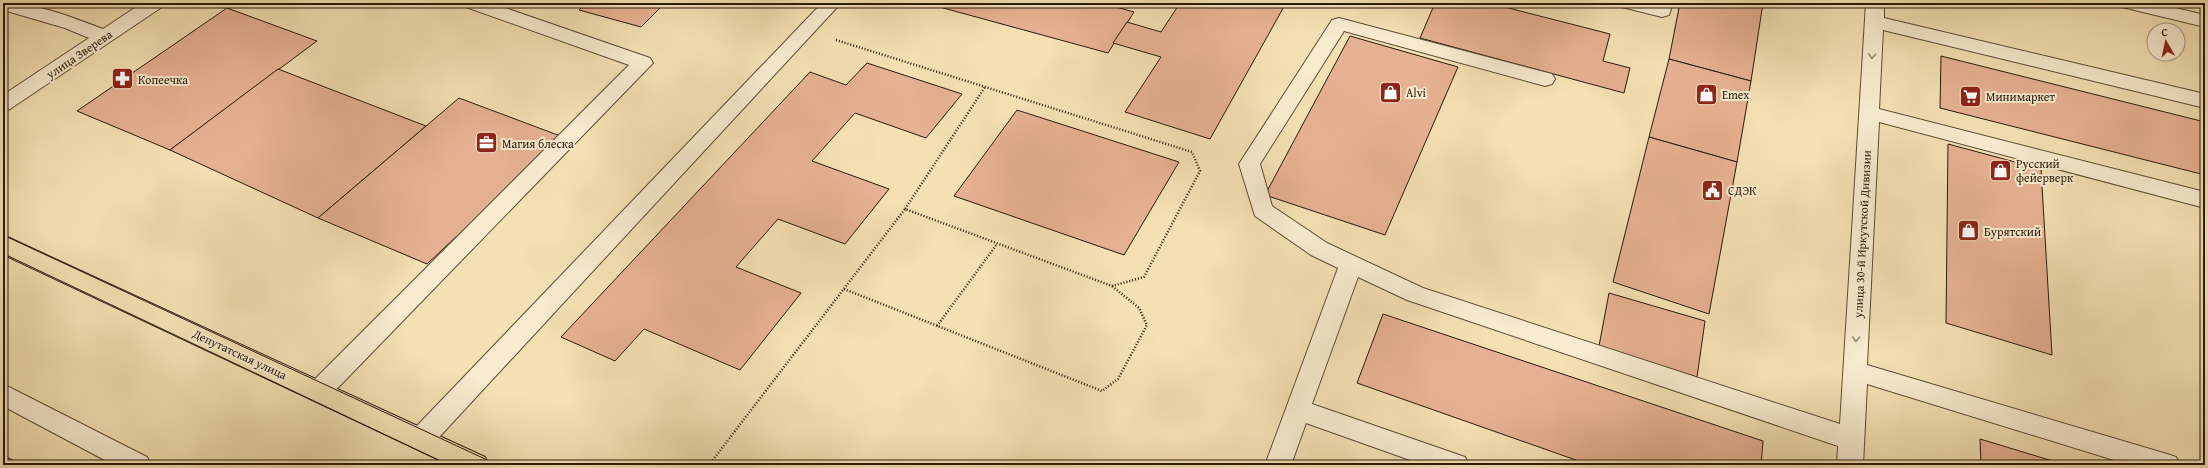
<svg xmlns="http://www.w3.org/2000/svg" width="2208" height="468" font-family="'Gentium Book Plus',serif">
	<rect width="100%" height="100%" fill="#f4e0b3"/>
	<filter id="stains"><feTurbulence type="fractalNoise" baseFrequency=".005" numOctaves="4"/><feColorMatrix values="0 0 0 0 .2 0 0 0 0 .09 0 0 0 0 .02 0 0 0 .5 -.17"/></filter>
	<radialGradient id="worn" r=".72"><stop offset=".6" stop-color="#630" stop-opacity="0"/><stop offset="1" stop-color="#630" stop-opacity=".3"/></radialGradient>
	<g fill="#e6b192" stroke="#281a0c">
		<path d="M586 3H665L641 27 579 10Z"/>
		<path d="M925 3H1102L1134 12 1108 53Z"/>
		<path d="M1180 3H1286L1210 139 1125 112 1161 57 1113 43 1127 22 1161 32Z"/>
		<path d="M1435 3H1489L1610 34 1603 61 1630 68 1624 93 1420 38Z"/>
		<path d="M1680 3H1763L1751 81 1669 59Z"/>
		<path d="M227 8 317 41 170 150 77 111Z"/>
		<path d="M1350 36 1458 67 1385 235 1265 195Z"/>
		<path d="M1941 56 2205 122V175L1940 108Z"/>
		<path d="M1669 59 1751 81 1737 162 1649 137Z"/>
		<path d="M867 63 962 94 926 138 855 113 812 161 889 189 845 244 778 219 736 267 801 293 740 370 644 329 615 361 561 337 810 72 846 85Z"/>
		<path d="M278 69 426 126 318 218 170 150Z"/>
		<path d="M459 98 563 137 427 264 318 218Z"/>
		<path d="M1017 110 1179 162 1124 255 954 196Z"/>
		<path d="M1649 137 1737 162 1709 314 1613 282Z"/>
		<path d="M1948 144 2041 169 2052 355 1946 323Z"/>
		<path d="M1609 293 1705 321 1697 377 1599 346Z"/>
		<path d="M1383 314 1763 441 1761 465H1590L1357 383Z"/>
		<path d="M1980 439 2066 465H1981Z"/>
		<path d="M3 455 22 465H3Z"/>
	</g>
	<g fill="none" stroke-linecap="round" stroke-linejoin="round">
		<defs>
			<g id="minor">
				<path d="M3 3C37 3 71 17 103 29L142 3H164L162 7 10 109 3 111V95L89 38 65 28 3 10Z"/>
				<path d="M464 3H491L650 58 653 63 328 398 319 401 310 398 307 391 310 384 629 65 466 7Z"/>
				<path d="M822 3H841L430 447 421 450 412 447 408 439 412 431Z"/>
				<path d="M1620 3H1673L1669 15 1662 17 1622 7Z"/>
				<path d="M1866 3H1884V18L2205 94V108L1883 30 1879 109 2205 192V208L1879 122 1867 365 2167 454 2176 457 2180 465H2130L1867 384 1863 465H1837L1838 446 1407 300 1358 277 1312 404 1465 457 1469 465H1424L1306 423 1291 465H1265L1338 268 1311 255 1255 216 1239 164 1332 20 1339 18 1552 74 1555 79 1552 84 1545 86 1344 31 1260 164 1272 206 1327 243 1423 288 1840 424Z"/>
				<path d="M2120 3H2154L2205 15V27L2122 7Z"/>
				<path d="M3 384 147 457 151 465H114L3 406Z"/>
			</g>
			<path id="major" d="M3 235 485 457 489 465H450L3 253Z"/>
		</defs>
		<use href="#minor" stroke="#5b4c36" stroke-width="2"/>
		<use href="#major" stroke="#281a0c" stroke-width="2"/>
		<g stroke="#281a0c" stroke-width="2.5" stroke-dasharray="1 2" stroke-linecap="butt">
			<path d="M836 40 1192 152 1200 171 1144 277 1112 286 905 209 985 87"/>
			<path d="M844 289 1102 391 1118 379 1147 325 1139 308 1112 286"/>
			<path d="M937 326 997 244"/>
			<path d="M709 465 905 209"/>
		</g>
		<use href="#minor" fill="#f8ebce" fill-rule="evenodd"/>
		<use href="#major" fill="#f4e0b3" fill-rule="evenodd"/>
		<g stroke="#281a0c" stroke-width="1">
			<path d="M3 235 498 465"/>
			<path d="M3 255 449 465"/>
		</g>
	</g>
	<defs><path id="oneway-chevron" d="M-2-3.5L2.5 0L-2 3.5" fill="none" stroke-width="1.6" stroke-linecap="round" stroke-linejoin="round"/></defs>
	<g stroke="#9a8d77">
		<use href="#oneway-chevron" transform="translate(1872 56) rotate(93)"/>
		<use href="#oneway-chevron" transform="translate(1856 339) rotate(93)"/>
	</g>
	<defs>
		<symbol id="pharmacy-square" viewBox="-11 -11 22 22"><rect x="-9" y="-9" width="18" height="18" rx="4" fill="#8f2418" stroke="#f8ebce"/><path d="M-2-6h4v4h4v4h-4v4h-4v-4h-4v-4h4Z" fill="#fff"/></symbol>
		<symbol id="shop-square" viewBox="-11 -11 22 22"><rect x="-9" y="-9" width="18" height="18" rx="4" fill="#8f2418" stroke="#f8ebce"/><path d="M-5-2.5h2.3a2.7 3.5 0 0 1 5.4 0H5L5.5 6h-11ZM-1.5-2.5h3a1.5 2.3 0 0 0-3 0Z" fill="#fff"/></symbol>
		<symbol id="supermarket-square" viewBox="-11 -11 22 22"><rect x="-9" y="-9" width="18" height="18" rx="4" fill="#8f2418" stroke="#f8ebce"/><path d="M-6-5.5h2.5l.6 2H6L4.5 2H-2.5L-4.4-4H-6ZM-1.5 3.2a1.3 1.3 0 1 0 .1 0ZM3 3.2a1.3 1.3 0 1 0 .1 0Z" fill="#fff"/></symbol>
		<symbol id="office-square" viewBox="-11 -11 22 22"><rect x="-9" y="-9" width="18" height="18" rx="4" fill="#8f2418" stroke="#f8ebce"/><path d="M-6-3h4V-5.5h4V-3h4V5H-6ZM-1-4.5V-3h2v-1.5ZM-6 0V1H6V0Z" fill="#fff"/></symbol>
		<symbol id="civic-square" viewBox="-11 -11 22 22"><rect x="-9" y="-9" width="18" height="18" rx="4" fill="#8f2418" stroke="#f8ebce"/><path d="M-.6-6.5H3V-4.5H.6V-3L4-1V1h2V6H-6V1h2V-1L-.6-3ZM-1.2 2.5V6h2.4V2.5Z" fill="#fff"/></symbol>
	</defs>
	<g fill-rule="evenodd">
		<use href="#pharmacy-square" x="110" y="66" width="25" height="25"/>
		<use href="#shop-square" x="1378" y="80" width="25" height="25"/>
		<use href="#shop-square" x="1694" y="82" width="25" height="25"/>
		<use href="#supermarket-square" x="1958" y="84" width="25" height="25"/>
		<use href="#office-square" x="474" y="130" width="25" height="25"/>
		<use href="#shop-square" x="1988" y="158" width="25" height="25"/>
		<use href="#civic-square" x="1700" y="178" width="25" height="25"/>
		<use href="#shop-square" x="1956" y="218" width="25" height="25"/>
	</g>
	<g text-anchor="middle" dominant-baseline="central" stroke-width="4" stroke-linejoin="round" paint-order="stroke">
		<g font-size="12" fill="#281a0c" stroke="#f8ebce">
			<text transform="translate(79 54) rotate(-34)">улица Зверева</text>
			<text transform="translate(1862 234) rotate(-87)">улица 30-й Иркутской Дивизии</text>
			<text transform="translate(240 354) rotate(25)">Депутатская улица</text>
		</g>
		<g font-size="12" fill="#281a0c" stroke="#f8ebce" text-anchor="start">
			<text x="138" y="79">Копеечка</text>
			<text x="1406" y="92">Alvi</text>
			<text x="1722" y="94">Emex</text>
			<text x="1986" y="96">Минимаркет</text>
			<text x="502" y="143">Магия блеска</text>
			<text x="2016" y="163">Русский<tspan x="2016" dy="14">фейерверк</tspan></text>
			<text x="1728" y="190">СДЭК</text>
			<text x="1984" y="231">Бурятский</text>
		</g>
	</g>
	<rect width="2208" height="468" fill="none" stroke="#f4e0b3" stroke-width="16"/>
	<rect x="4" y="4" width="2200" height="460" fill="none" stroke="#281a0c" stroke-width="2"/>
	<rect x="8" y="8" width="2192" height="452" fill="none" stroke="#281a0c"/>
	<g transform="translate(2166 42) rotate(351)"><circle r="19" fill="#f8ebce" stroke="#a59780"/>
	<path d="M0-3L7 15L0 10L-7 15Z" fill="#8f2418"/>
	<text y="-6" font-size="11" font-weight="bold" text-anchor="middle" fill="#281a0c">С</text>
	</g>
	<rect width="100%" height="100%" filter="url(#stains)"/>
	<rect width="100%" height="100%" fill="url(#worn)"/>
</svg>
